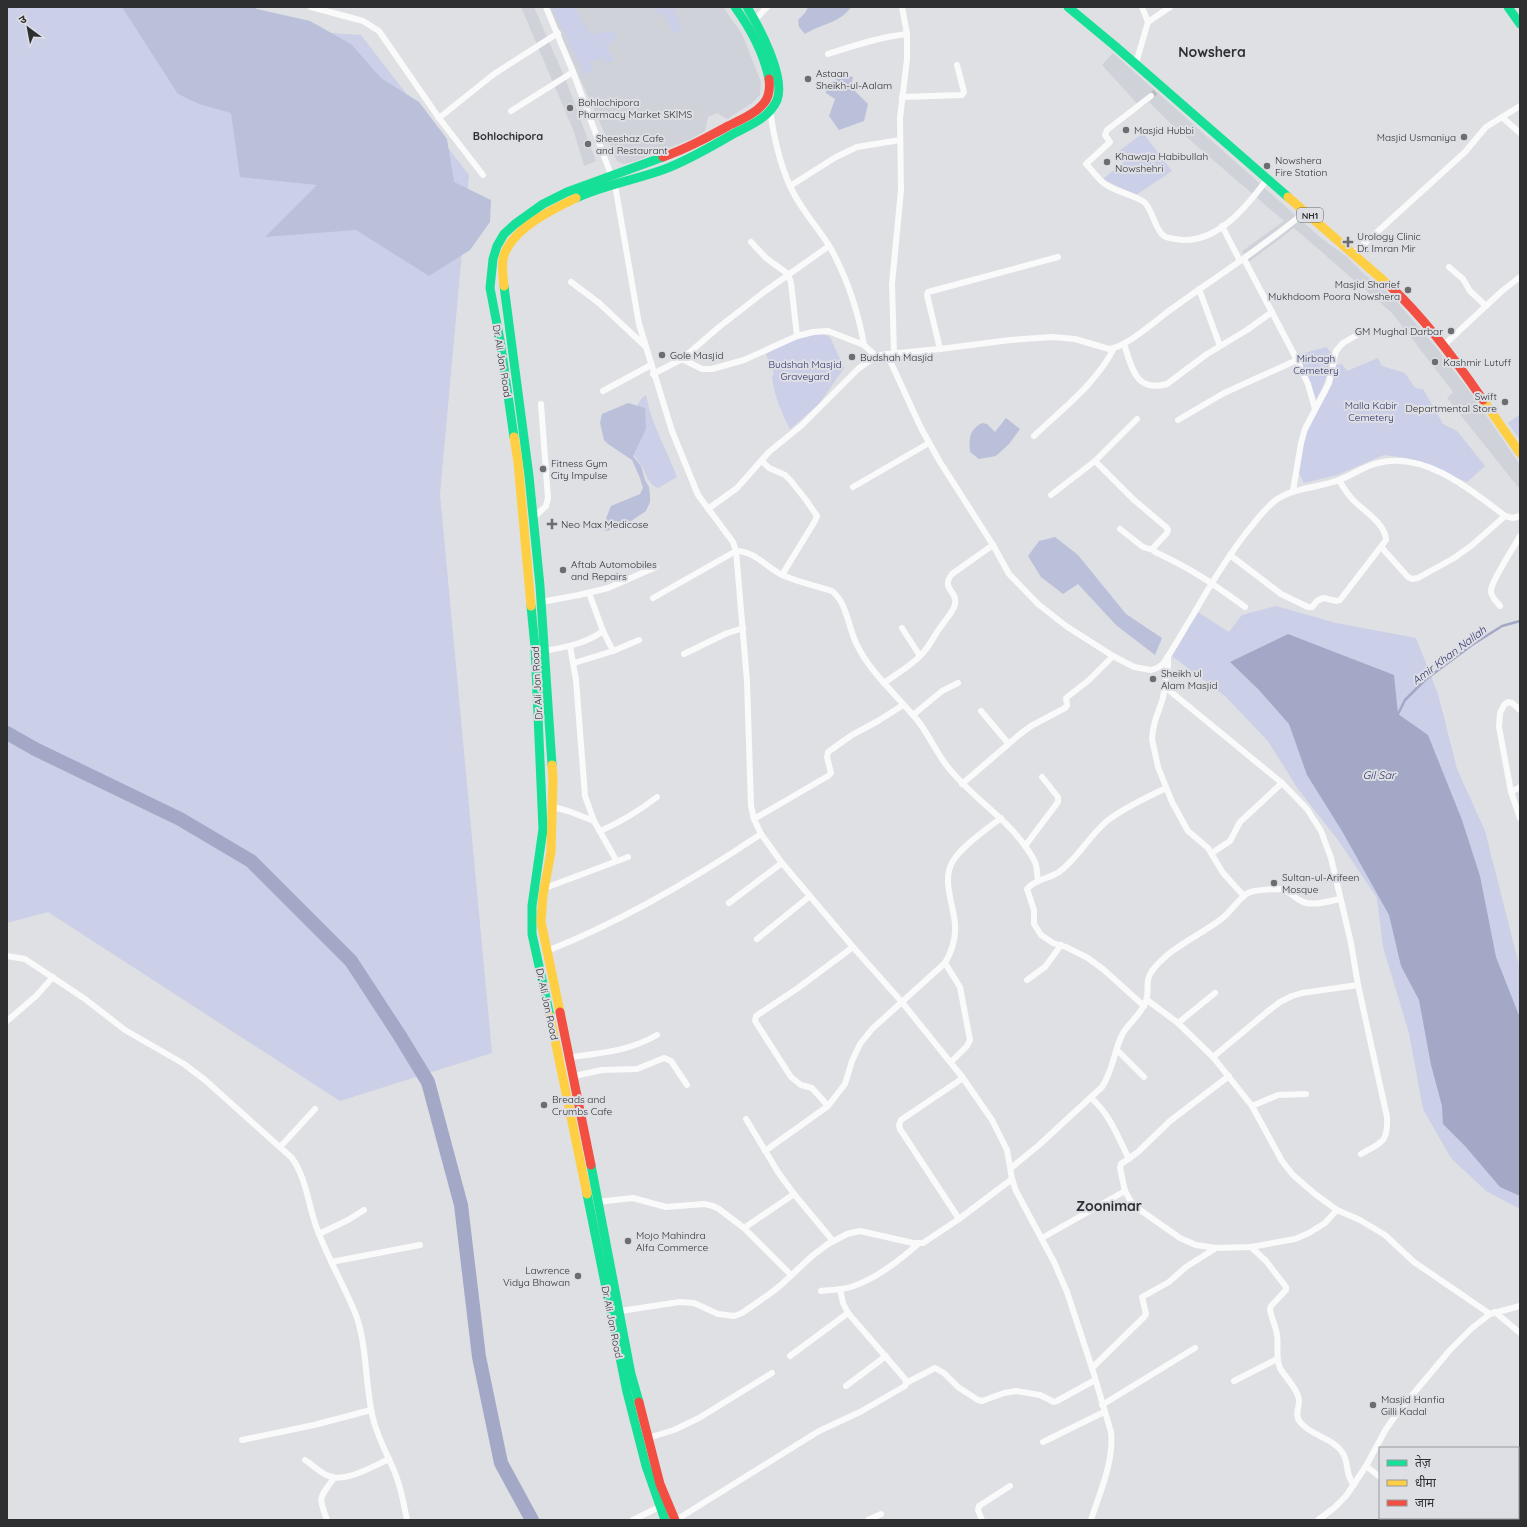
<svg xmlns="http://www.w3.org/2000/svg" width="1527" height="1527" font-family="Quicksand,'Noto Sans Devanagari',sans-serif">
	<rect width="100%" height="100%" fill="#dfe0e3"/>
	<g fill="#d0d2da">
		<path d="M521 7H534L567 83 596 161 584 166 574 132Z"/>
		<path d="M548 7H723L742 34 761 82 760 95 752 103 727 119 717 113 708 117 705 131 691 139 633 162 623 164 617 161Z"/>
		<path d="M1113 53 1321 238 1346 256 1364 274 1391 295 1435 346 1471 393 1520 465V487H1518L1447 398 1453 392 1392 313 1294 228 1249 262 1242 251 1284 221 1170 123 1149 102 1141 108 1102 65Z"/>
	</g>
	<g fill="#cbcfe7">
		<path d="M7 7H243L254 28 361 35 469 175 440 494 492 1053 340 1101 48 912 7 923Z"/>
		<path d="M557 7H575L581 20 592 35 605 31 614 32 617 39 607 46 614 61 606 64 602 58 590 63 593 70 585 75 552 9Z"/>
		<path d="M653 7H673L682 29 673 34 663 13 658 15Z"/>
		<path d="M1143 133 1172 171 1136 195 1103 179 1125 161 1119 151Z"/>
		<path d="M822 334 830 337 844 368 819 404 790 429C781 412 774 395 772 376L774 374 766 354C783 344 802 336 822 334Z"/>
		<path d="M1326 347 1331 352C1329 369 1325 385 1316 399L1308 378 1298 355Z"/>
		<path d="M1378 358 1382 366 1405 373 1415 388 1423 389 1443 424 1457 431 1485 466 1467 482 1407 458 1384 455 1337 475 1304 483 1298 471 1303 438 1312 418 1328 393 1334 365 1342 364 1347 371Z"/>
		<path d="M646 395C651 424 667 450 677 477L658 488C649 484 647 478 644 470 640 462 634 455 627 448 631 432 631 405 646 395Z"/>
		<path d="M1520 414V440L1508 423Z"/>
		<path d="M1276 606 1336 623 1416 638 1438 694 1457 769 1485 831 1520 969V1209L1486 1191 1451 1158 1423 1109 1409 1033 1383 947 1377 898 1338 840 1298 789 1268 741 1225 696 1172 656 1196 611 1229 632 1242 615Z"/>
		<path d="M1520 1465V1520H1455L1457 1518H1518V1467Z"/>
	</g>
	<g fill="#bbc0da">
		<path d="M122 7H252L257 9 310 21 351 44 381 78 419 102 447 139 454 182 491 200 490 222 470 250 429 276 356 230 265 237 317 185 240 177 231 113 199 104 178 94Z"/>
		<path d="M808 7H851C841 23 820 24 805 34L799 27 798 20 805 13Z"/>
		<path d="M845 75 853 77 851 87 868 104 864 121 839 130 829 116 835 99 826 93 825 85Z"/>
		<path d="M628 403 645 408 646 429 633 456 641 466 645 480 649 487 650 496V502L646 511 628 523 619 528 605 531 603 526 611 506 640 494 643 488 640 478 632 460 608 444 604 440 600 423 602 414Z"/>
		<path d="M1006 418 1020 429 1009 444 996 456 979 459 970 452C969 438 969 430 982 423L987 424 995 432Z"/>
		<path d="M1055 537 1078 555 1126 614 1162 638 1155 655 1116 625 1078 584 1063 594 1041 577 1028 556 1039 541Z"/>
	</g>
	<path fill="#a3a8c7" d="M1288 634 1394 675 1398 714 1428 735 1462 820 1480 876 1496 957 1520 1018V1196L1500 1187 1465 1146 1443 1124 1442 1106 1431 1065 1419 1000 1401 966 1389 915 1342 831 1307 775 1289 724 1258 689 1230 662Z"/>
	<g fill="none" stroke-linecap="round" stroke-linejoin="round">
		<path stroke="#a3a8c7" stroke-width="2.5" d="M1398 714 1405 700 1425 680 1472 645 1502 626 1520 621"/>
		<path stroke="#a3a8c7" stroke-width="14" d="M7 733 35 749 180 819 251 861 351 961 400 1036 428 1082 461 1205 479 1357 501 1463 532 1520"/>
		<path stroke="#bcbdbf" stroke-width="6" stroke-dasharray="6 3" stroke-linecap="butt" d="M1151 96 1158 90"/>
		<g stroke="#fafafb" stroke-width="6">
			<path d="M311 7 363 21 379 31 439 118 483 175"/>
			<path d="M546 7 573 72 611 175"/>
			<path d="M755 20 767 7"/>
			<path d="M1148 22 1170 7"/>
			<path d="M828 54C853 46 880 37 907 34"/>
			<path d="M1136 63 1148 22 1142 7"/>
			<path d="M1151 96 1107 130 1105 135 1110 142 1086 164C1092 170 1098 179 1105 184 1116 192 1132 194 1144 202 1153 209 1154 229 1164 236 1169 239 1177 239 1182 240 1219 242 1248 205 1268 178"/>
			<path d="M902 97 962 95 964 92 957 65"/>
			<path d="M770 110C774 139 780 168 794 194 804 213 819 229 830 247 847 278 858 310 864 345"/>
			<path d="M511 111 573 72"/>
			<path d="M439 118 494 74 558 33"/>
			<path d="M1503 118 1520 133"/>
			<path d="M615 185 639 324 672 431 698 495 733 542 736 551 747 681 751 806 754 819 761 834 782 863 853 947 901 1001 963 1078 992 1120 1007 1150 1012 1179 1016 1191 1054 1262 1067 1292 1092 1368 1111 1432C1114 1462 1100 1492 1091 1520"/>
			<path d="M790 186 836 157 857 147 900 140"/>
			<path d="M1222 226 1240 261"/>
			<path d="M751 242 766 258 788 274 791 283 797 336"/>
			<path d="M1353 254 1465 152 1486 127 1520 106"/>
			<path d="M1244 259 1297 360 1308 384 1315 409"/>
			<path d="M1449 267 1463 279 1470 291 1486 306"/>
			<path d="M571 282 599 303 645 346"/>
			<path d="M1199 289 1220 346"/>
			<path d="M1124 344C1132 367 1135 393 1167 384L1207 354 1247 330 1272 312"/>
			<path d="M1443 346 1502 291 1520 277"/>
			<path d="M940 349 927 295 928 292 1058 257"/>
			<path d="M894 353 892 284 901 190 900 118 907 59V34L902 7"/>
			<path d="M887 354 921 428 940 462 993 545 1009 574 1038 604 1066 626 1113 656 1134 667 1151 670 1157 668 1163 664C1174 648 1183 631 1193 615 1209 587 1226 559 1246 533 1255 522 1264 509 1276 500 1295 487 1319 488 1339 480 1353 475 1364 466 1378 463 1425 451 1471 490 1505 516L1513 518 1520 516"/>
			<path d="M682 359 702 369H712L744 360 797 336 813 332 828 331 864 345 876 356"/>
			<path d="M653 374 682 359 719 327 764 292 829 246"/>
			<path d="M603 391 651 365"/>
			<path d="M1178 420 1224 393 1297 360"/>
			<path d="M1034 436C1062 409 1096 384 1114 348"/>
			<path d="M762 461 769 468 785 475 791 481 806 500 817 516 815 521 782 575"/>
			<path d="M1095 461 1133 499 1166 527 1168 530 1167 533 1153 548 1155 552C1190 568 1214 584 1245 607"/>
			<path d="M853 487 929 443"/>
			<path d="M1293 491 1301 443 1305 429 1329 383 1336 351 1343 343 1364 331"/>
			<path d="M1051 495 1095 461 1137 419"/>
			<path d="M708 509 737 488 769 452 802 425 858 369 876 356 887 354 940 349 1010 340 1052 337 1075 339 1109 349C1127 347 1157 319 1173 308 1217 276 1264 247 1306 211"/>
			<path d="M533 518 546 506 548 498 541 404"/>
			<path d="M1120 529 1143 547 1153 550"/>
			<path d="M1382 548 1408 577 1412 579 1418 578 1454 558 1471 546 1505 516"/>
			<path d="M1230 555 1281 594 1308 607H1312L1317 601 1323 598 1337 601 1340 600 1386 540C1386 524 1364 511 1354 501 1348 495 1343 487 1339 480"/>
			<path d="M589 593 603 631 613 651"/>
			<path d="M653 598 736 551C755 551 767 568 782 575 798 582 816 586 832 591 847 603 848 626 856 643 870 673 897 695 918 721 929 735 936 752 947 766 970 796 1003 815 1025 846 1029 852 1034 858 1036 865 1037 869 1037 875 1038 880"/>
			<path d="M541 602 579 595 608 588 656 567"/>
			<path d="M1500 606C1497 602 1490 596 1491 590 1492 580 1514 547 1520 536"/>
			<path d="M902 628 920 656"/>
			<path d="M570 646 576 680 585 796 594 821 616 860"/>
			<path d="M544 651C566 647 585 644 603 631"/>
			<path d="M684 654 725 634 743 628"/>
			<path d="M1168 657V666L1163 698 1155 721 1153 730 1152 739 1158 767 1172 802 1188 831 1208 848 1223 873 1244 896"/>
			<path d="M574 663 613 651 639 640"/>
			<path d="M884 683C896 674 911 666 921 655 930 646 934 635 942 625 946 619 954 611 955 604 958 591 940 589 952 574L993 545"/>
			<path d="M1165 687 1282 783 1307 809 1321 831 1331 858 1351 943 1358 985 1387 1117C1388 1143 1382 1142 1361 1154"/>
			<path d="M1520 710 1512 703 1508 702 1504 705 1500 713 1499 727 1511 792 1520 818"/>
			<path d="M981 711 1008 743"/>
			<path d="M913 715 942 691 958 683"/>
			<path d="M962 784 1019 735 1031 726 1065 708 1067 705 1066 698 1089 680 1113 656"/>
			<path d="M1511 792 1520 787"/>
			<path d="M553 807 568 811 594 821"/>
			<path d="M754 819 828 776 831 773 827 757 828 752 852 735 878 721 903 705"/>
			<path d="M600 831C621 822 639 811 657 797"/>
			<path d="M1025 846 1058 802V797L1042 777"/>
			<path d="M1212 853 1230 841 1240 822 1282 783"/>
			<path d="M545 888 628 857"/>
			<path d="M729 903 782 863"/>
			<path d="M757 939 810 896"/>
			<path d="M547 951C623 921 694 879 761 834"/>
			<path d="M7 956 25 959 85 999 125 1030 184 1064 205 1080 292 1158C306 1178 308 1203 316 1226 327 1257 344 1285 356 1315 367 1346 365 1381 372 1414 376 1435 387 1453 395 1473 401 1488 404 1504 407 1520"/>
			<path d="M945 963 960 987 970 1040 967 1046 951 1062"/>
			<path d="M1027 980 1045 967 1061 945"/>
			<path d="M1147 1000 1178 1023 1213 1057 1252 1106 1282 1161 1293 1175 1315 1194 1337 1210 1360 1220 1385 1235 1414 1262 1490 1314"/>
			<path d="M1144 1006 1104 970 1088 958 1066 947 1053 943 1041 935 1034 924V910L1027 889C1037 878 1047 880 1059 872 1078 858 1089 836 1107 821 1125 807 1146 798 1166 788"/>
			<path d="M7 1021 36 996 53 977"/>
			<path d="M1178 1023 1215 993"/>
			<path d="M1117 1050 1144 1077"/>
			<path d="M571 1057C602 1053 629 1051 657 1035"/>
			<path d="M1213 1057 1267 1012 1280 1002 1292 996 1302 993 1358 985"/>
			<path d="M574 1076 602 1070 637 1069 664 1058 671 1061 687 1085"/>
			<path d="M1229 1076 1170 1121 1138 1152 1121 1164 1120 1168 1125 1191 1133 1205 1180 1238 1196 1245 1216 1248 1251 1247 1295 1239 1309 1233 1325 1223 1337 1210"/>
			<path d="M1091 1098C1109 1113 1118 1137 1129 1159"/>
			<path d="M828 1106 812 1088 801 1085 791 1077 755 1021 756 1016 798 988 853 947"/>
			<path d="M1252 1106 1278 1095 1306 1094"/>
			<path d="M746 1119 778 1172 794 1194 833 1241"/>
			<path d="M281 1146 315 1109"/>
			<path d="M765 1151 828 1106 845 1084 852 1061 860 1044 872 1029 945 963C952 951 956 939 955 925 954 905 941 880 953 861 962 846 987 829 1001 818"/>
			<path d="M1011 1168 1039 1145 1102 1087C1113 1071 1114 1050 1123 1033 1130 1022 1142 1013 1146 1001 1150 990 1144 982 1152 971 1169 948 1197 937 1220 920 1230 913 1236 902 1246 894 1253 889 1273 889 1282 889 1290 891 1294 898 1301 901 1312 907 1329 901 1340 899"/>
			<path d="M597 1202 633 1198 666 1207 704 1204 713 1206 719 1209 744 1228 791 1275"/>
			<path d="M959 1219 900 1129 899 1125 901 1120 963 1078"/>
			<path d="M744 1228 794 1194"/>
			<path d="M319 1234 348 1220 364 1210"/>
			<path d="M1042 1238 1125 1191"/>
			<path d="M1251 1247 1266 1261 1286 1287V1290L1271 1306 1270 1309C1271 1318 1276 1326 1277 1335 1279 1346 1275 1357 1280 1368 1285 1377 1295 1386 1298 1396 1302 1405 1293 1413 1300 1422 1311 1436 1333 1438 1342 1452 1350 1463 1344 1473 1354 1485"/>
			<path d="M331 1262 420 1245"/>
			<path d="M821 1291C831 1290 842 1290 851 1287 876 1279 899 1261 918 1244"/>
			<path d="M620 1311 680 1302 694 1303 718 1314 734 1316 742 1313 768 1295 781 1285 812 1256 828 1244 847 1234 860 1231 913 1243H923L959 1219 1012 1179"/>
			<path d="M1495 1312 1520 1333"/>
			<path d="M790 1356 848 1313"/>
			<path d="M1092 1368 1144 1317 1146 1314 1142 1297 1169 1282 1186 1267 1216 1248"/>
			<path d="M1234 1381 1277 1359"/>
			<path d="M906 1383 935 1368 944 1373 958 1387 978 1400 982 1401 1004 1393 1016 1391 1040 1395 1054 1402 1057 1401 1095 1380"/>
			<path d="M846 1386 886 1356"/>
			<path d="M1102 1405 1195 1348"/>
			<path d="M648 1438 674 1430 699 1418 772 1373"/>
			<path d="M242 1440 314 1425 371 1410"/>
			<path d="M1043 1442 1104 1412"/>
			<path d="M305 1460C313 1465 320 1473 329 1476 345 1483 374 1466 389 1459"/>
			<path d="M1366 1466 1380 1477"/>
			<path d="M327 1520C318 1496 319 1499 334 1478"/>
			<path d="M633 1520 659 1507"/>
			<path d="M676 1520 819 1431 860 1412 905 1386 906 1383 905 1379 848 1313 843 1303 840 1289"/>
			<path d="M868 1520 881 1514"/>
			<path d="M982 1520 978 1510 979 1506 1010 1486"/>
			<path d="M1318 1520 1334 1508 1346 1496 1366 1466 1386 1429 1398 1412 1450 1350 1472 1328 1490 1314 1520 1306"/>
		</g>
		<g stroke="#16e098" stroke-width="9">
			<path d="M735 7C750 28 764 54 769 79"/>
			<path d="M1068 7 1115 46 1288 197"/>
			<path d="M1508 7 1520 24"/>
			<path d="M576 198C604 185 635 180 665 169 689 160 712 146 735 133 749 126 770 117 777 100 786 77 759 27 747 7"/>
			<path d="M504 286 529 476 540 586 552 765"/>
			<path d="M514 437 500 340 490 288 493 259 497 246 504 234 515 224 543 204 567 192 663 157"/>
			<path d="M531 606 535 647 543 829 532 906V934L550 1016"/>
			<path d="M591 1165 631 1374 639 1402"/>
			<path d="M587 1194 627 1392 646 1466 665 1520"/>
		</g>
		<g stroke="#ffcf43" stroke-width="9">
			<path d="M1288 197 1392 288"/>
			<path d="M504 286C503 276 501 264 504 255 514 228 551 210 576 198"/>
			<path d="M1483 400 1520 453"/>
			<path d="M514 437 518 462 531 606"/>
			<path d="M552 765 553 779 551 852 543 895 541 922 560 1012"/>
			<path d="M550 1016 587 1194"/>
		</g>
		<g stroke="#f24e42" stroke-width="9">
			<path d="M663 157C686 149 706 138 728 126 740 120 755 114 764 103 769 97 770 87 769 79"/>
			<path d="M1392 288C1426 320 1457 362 1483 400"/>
			<path d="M560 1012 591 1165"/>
			<path d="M639 1402 660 1484 675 1520"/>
		</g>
	</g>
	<g fill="#6c6d6f" stroke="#dedfe4" stroke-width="1.5">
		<circle cx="808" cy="79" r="4"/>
		<circle cx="570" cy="108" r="4"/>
		<circle cx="1126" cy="130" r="4"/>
		<circle cx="1464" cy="137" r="4"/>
		<circle cx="588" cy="144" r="4"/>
		<circle cx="1107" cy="162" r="4"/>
		<circle cx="1267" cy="166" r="4"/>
		<path d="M1346 236h4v4h4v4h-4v4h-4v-4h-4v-4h4z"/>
		<circle cx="1408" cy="290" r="4"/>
		<circle cx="1451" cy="331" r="4"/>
		<circle cx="662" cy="355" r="4"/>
		<circle cx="852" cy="357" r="4"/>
		<circle cx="1435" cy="362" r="4"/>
		<circle cx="1505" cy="402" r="4"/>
		<circle cx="543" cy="469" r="4"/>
		<path d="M550 518h4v4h4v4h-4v4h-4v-4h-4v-4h4z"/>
		<circle cx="563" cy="570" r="4"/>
		<circle cx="1153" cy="679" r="4"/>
		<circle cx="1274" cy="883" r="4"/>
		<circle cx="544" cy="1105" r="4"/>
		<circle cx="628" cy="1241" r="4"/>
		<circle cx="578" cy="1276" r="4"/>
		<circle cx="1373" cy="1405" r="4"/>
	</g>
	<g text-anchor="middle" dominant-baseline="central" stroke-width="4" stroke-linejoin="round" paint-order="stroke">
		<rect fill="#dedfe4" stroke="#636467" stroke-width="1" x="1297" y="208" width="26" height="14" rx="3"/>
		<g font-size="9" font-weight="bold" fill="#2e2f31">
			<text x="1310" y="215">NH1</text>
		</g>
		<g font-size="10" fill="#2e2f31" stroke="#dedfe4" text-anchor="start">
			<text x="816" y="73">Astaan<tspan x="816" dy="12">Sheikh-ul-Aalam</tspan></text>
			<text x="578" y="102">Bohlochipora<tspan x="578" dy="12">Pharmacy Market SKIMS</tspan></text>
			<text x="1134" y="130">Masjid Hubbi</text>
			<text x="1456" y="137" text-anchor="end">Masjid Usmaniya</text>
			<text x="596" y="138">Sheeshaz Cafe<tspan x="596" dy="12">and Restaurant</tspan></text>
			<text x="1115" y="156">Khawaja Habibullah<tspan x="1115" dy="12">Nowshehri</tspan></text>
			<text x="1275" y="160">Nowshera<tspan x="1275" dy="12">Fire Station</tspan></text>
			<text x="1357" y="236">Urology Clinic<tspan x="1357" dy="12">Dr. Imran Mir</tspan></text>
			<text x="1400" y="284" text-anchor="end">Masjid Sharief<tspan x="1400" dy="12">Mukhdoom Poora Nowshera</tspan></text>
			<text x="1443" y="331" text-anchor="end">GM Mughal Darbar</text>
			<text x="670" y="355">Gole Masjid</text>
			<text x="860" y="357">Budshah Masjid</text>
			<text x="1443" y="362">Kashmir Lutuff</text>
			<text x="1497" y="396" text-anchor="end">Swift<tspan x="1497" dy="12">Departmental Store</tspan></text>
			<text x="551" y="463">Fitness Gym<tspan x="551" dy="12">City Impulse</tspan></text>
			<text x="561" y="524">Neo Max Medicose</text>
			<text x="571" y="564">Aftab Automobiles<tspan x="571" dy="12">and Repairs</tspan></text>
			<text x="1161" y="673">Sheikh ul<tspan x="1161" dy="12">Alam Masjid</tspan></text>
			<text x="1282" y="877">Sultan-ul-Arifeen<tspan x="1282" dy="12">Mosque</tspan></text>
			<text x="552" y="1099">Breads and<tspan x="552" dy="12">Crumbs Cafe</tspan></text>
			<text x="636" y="1235">Mojo Mahindra<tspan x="636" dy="12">Alfa Commerce</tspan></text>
			<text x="570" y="1270" text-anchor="end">Lawrence<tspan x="570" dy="12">Vidya Bhawan</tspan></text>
			<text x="1381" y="1399">Masjid Hanfia<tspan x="1381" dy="12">Gilli Kadal</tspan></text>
		</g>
		<g font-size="10" fill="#2e3269" stroke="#dedfe4">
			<text x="1316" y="358">Mirbagh<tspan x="1316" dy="12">Cemetery</tspan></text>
			<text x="805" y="364">Budshah Masjid<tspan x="805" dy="12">Graveyard</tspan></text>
			<text x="1371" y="405">Malla Kabir<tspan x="1371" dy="12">Cemetery</tspan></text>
		</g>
		<g font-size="10" fill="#2e2f31" stroke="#dedfe4">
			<text transform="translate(502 361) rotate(81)">Dr. Ali Jan Road</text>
			<text transform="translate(537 683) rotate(-93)">Dr. Ali Jan Road</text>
			<text transform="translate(547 1004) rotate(78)">Dr. Ali Jan Road</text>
			<text transform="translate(612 1322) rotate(79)">Dr. Ali Jan Road</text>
		</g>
		<g font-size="11" font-weight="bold" fill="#2e2f31" stroke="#dedfe4">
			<text x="508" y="136">Bohlochipora</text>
		</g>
		<g font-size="11" font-style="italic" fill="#30356c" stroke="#dedfe4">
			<text transform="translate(1449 655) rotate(-37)">Amir Khan Nallah</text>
			<text x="1379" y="775">Gil Sar</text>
		</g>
		<g font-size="14" font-weight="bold" fill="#2e2f31" stroke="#dedfe4">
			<text x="1212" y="52">Nowshera</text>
			<text x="1109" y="1206">Zoonimar</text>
		</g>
	</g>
	<rect width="1527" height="1527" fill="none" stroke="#2e2f31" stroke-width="16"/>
	<rect x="1379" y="1447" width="140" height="72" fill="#dedfe4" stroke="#98999c"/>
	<rect x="1387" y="1460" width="20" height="6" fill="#16e098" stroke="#98999c"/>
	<text x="1415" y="1467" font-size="12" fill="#2e2f31">तेज़</text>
	<rect x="1387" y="1480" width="20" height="6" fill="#ffcf43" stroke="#98999c"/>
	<text x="1415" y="1487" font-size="12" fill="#2e2f31">धीमा</text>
	<rect x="1387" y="1500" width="20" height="6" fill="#f24e42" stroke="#98999c"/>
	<text x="1415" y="1507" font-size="12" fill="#2e2f31">जाम</text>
	<g transform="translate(28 28) rotate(328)" stroke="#dedfe4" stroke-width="3" paint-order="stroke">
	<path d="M0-3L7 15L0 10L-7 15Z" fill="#2e2f31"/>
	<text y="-6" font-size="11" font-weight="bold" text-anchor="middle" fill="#2e2f31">उ</text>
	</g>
</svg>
